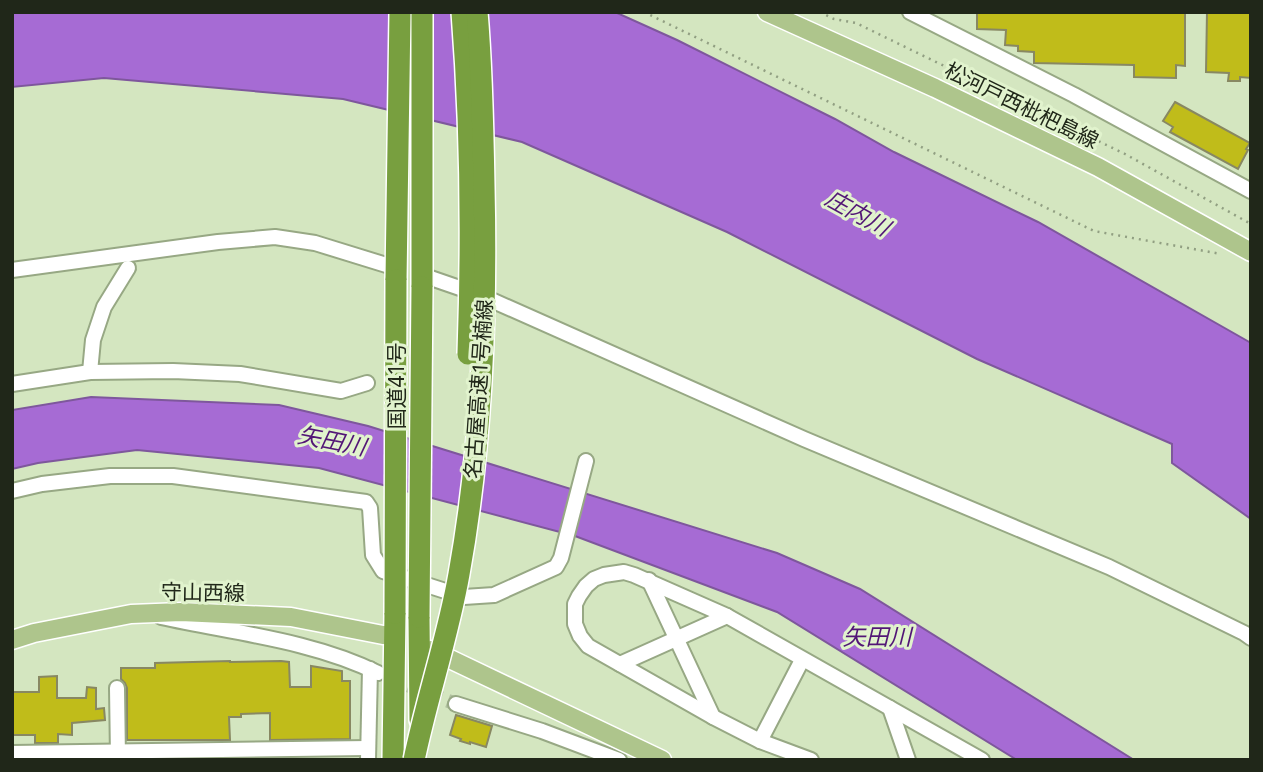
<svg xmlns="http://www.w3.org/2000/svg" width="1263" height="772" font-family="'Noto Sans','Noto Sans JP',sans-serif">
	<rect width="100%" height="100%" fill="#d4e6c0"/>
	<g fill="#a66bd4" stroke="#7e579c" stroke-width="2">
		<path d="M12 12H615L677 40 835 119 894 152 1038 222 1251 343V519L1172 463V444L977 359 727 232 522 142 343 99 104 78 12 87Z"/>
		<path d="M91 397 279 405 368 426 777 553 860 589 1134 760H1017L777 612 575 536 319 468 137 450 38 463 12 469V410Z"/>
	</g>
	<g fill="#c0bc1a" stroke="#888862" stroke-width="2">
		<path d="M977 12H1185V66L1176 65V78L1134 77V65L1034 63V52L1018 51V46L1005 45 1006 30 977 29Z"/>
		<path d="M1207 12H1251V78L1240 77V81H1228L1229 73 1206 72Z"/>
		<path d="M1175 102 1250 143 1246 149 1248 150 1238 169 1170 132 1173 127 1163 121Z"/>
		<path d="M230 661V662L281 661 289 662 290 687H311V666L342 671V681H350V739L270 740V713L241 714V717H229L230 740H127V688L125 683 121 679V668H155V663Z"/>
		<path d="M57 676V698H86L87 687 96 688V709L104 708 105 720 72 723V735L58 734V743H35V735H12V692H39V677Z"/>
		<path d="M456 715 492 726 486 747 470 742V744L460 741 461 739 450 735Z"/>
	</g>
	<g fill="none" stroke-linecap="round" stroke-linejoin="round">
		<path stroke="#b0c09f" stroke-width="14" stroke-dasharray="14 7" stroke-linecap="butt" d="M389 678 456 704"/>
		<defs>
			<g id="minor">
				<path d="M910 12 1074 95 1251 191"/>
				<path d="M12 270 218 242 275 237 315 243 396 268"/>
				<path d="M422 275 480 295 804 439 1109 567 1244 633 1251 638"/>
				<path d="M90 372 93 340 104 307 128 268"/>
				<path d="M12 384 90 372 173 371 240 374 341 391 367 383"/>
				<path d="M12 491 42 484 110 476H173L366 502 370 508 373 555 383 571 464 597 494 595 556 567 561 558 586 461"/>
				<path d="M649 580 713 717"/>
				<path d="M161 617C233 633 311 640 378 673"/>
				<path d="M620 664 727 616"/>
				<path d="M117 688 118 758"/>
				<path d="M456 704 542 731 619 760"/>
				<path d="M890 708 908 760"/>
				<path d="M760 741 802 660"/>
				<path d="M12 753 368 748"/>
				<path d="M368 760 370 669"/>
				<path d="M811 760 760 741 713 717 588 646 580 636 575 624V604L579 596 586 586 594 579 604 575 624 572 634 575 727 616 982 760"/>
			</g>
			<g id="major">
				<path d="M767 12 935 88 1098 167 1251 252"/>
				<path d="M12 640 34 633 131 614 181 612 291 617 383 635H395"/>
				<path d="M431 650 662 760"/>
			</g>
			<g id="highway">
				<path d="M396 280 400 12"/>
				<path d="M422 287V12"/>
				<path d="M419 617 420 720"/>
				<path d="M393 760 395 613"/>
			</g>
		</defs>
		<use href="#minor" stroke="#97a884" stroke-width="18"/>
		<use href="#major" stroke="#fff" stroke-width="21"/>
		<use href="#highway" stroke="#fff" stroke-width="24"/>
		<g stroke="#919f82" stroke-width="2.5" stroke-dasharray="2 5" stroke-linecap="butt">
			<path d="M644 12 1094 231 1221 254"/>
			<path d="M820 12 834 19 856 23 1125 154 1251 224"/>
		</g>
		<use href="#minor" stroke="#fff" stroke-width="14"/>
		<use href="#major" stroke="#aec58c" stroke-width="18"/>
		<use href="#highway" stroke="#789f3f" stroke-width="21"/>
		<defs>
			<g id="highway-bridge">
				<path d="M462 12C471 126 472 240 468 354"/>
				<path d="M395 613 396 280"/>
				<path d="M419 617 422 287"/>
				<path d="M414 760C427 697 448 637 459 574 482 447 487 316 484 187 483 129 482 70 477 12"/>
			</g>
		</defs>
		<use href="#highway-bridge" stroke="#fff" stroke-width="24" stroke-linecap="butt"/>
		<use href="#highway-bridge" stroke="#789f3f" stroke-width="21"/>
	</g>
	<g text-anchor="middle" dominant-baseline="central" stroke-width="6" stroke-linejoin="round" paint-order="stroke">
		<g font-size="21" fill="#202719" stroke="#e1f3cd">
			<text transform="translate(1022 105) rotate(26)">松河戸西枇杷島線</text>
			<text transform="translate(396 386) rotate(-90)">国道41号</text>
			<text transform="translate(478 389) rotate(-86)">名古屋高速1号楠線</text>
			<text transform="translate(203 592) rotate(1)">守山西線</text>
		</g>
		<g font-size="23" font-style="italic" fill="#521676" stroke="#e1f3cd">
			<text transform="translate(858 212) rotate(29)">庄内川</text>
			<text transform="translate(332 440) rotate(11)">矢田川</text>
			<text x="877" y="636">矢田川</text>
		</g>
	</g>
	<rect width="1263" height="772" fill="none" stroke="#202719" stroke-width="28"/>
</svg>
